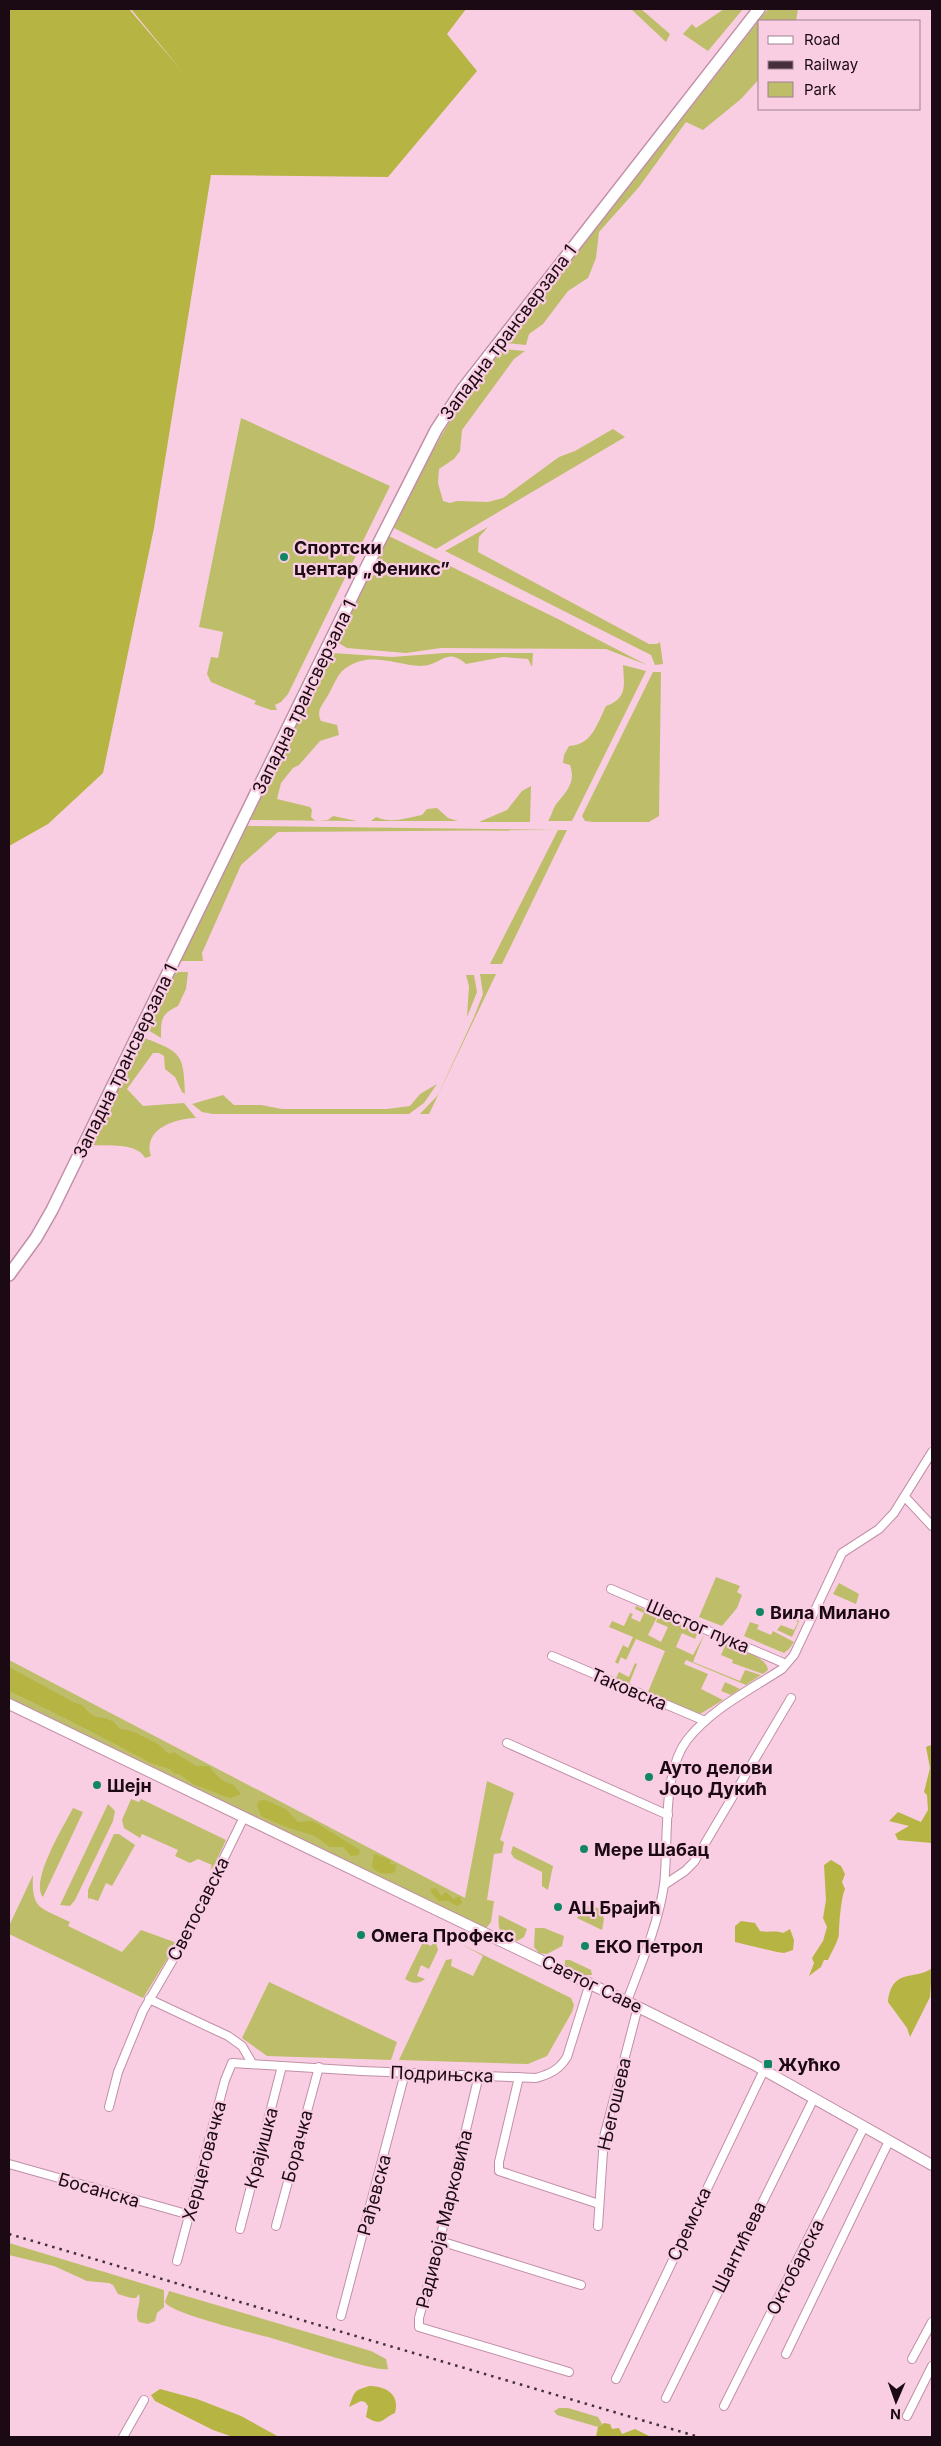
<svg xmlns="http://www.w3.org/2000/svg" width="941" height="2446" font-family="Inter,sans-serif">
	<rect width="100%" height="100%" fill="#f9cee2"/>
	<g fill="#bebd6a">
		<path d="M631 9H641L670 34 666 42Z"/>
		<path d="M724 9H743L708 51 683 34 692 24 696 28Z"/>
		<path d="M768 9H798L796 21H760V78L741 99 703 130 686 122 639 187 599 232 596 258 588 278 568 291 543 324 529 334 526 345 506 343Z"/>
		<path d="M502 349 525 351 514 359 462 430 460 451 454 459 439 469 438 483 443 501 450 503 457 501 488 502 503 498 559 457 575 451 613 429 625 437 436 549 394 528C424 465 456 402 502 349Z"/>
		<path d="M241 418 390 486 288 694 281 702 275 705 277 710H271L254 704 256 701 211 682 207 674 211 657 218 658 223 632 199 627Z"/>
		<path d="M488 527 479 537 478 552 649 644H657L660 642 663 664 655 665 651 655 445 551Z"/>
		<path d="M389 536 558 619 647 665 606 649 441 648 406 653 347 648 337 642Z"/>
		<path d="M332 653 392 657 445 653H533L532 667 528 659 503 657 466 664C446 646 441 666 421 666 396 665 372 652 349 666 337 672 334 686 327 697 322 706 316 710 321 721L337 725 339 735 320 741 299 765 293 768 281 783 277 799 310 807 312 810 311 817 315 821 328 820 333 816 357 821 250 820Z"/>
		<path d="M623 665 646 671 572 821H548C552 815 553 808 557 803 567 791 576 782 570 765L563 763 564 755 569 746C592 745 597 724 606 706 628 698 624 685 623 665Z"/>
		<path d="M653 672H661L659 816 649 822H593L585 821 582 816Z"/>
		<path d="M531 786 530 822H479L507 810 522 791Z"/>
		<path d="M437 808 448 818 458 821H371L376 817C392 824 406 818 422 815L427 809Z"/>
		<path d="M247 826 559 830H567L502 964H490L558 830 278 832 241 865 202 953 203 961H180Z"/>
		<path d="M176 972H188L186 989 178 1006C161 1014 161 1019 161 1038L148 1030 149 1025Z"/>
		<path d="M480 974H496L429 1114H420L438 1095 474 1017 483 994Z"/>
		<path d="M466 975H474L477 992 467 1017 469 986Z"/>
		<path d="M142 1037C180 1052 184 1052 185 1094L182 1092 175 1077 165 1069 164 1056 159 1053H153L127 1089 143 1106 184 1103 196 1118C176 1118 142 1129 151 1156L145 1158C137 1142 106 1146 90 1145Z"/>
		<path d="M437 1084 424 1103 409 1114H213L202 1112 192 1104 223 1095 234 1105H261L282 1109H387L410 1106 420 1094Z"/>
		<path d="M716 1577 740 1586 737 1592 742 1595 737 1608 722 1626 699 1617Z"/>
		<path d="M839 1583 859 1594 856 1604 833 1594Z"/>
		<path d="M636 1606 658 1615 648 1635 661 1642 668 1627 656 1622 659 1615 698 1632 695 1639 682 1633 676 1647 693 1655 704 1635 693 1662 740 1681 745 1670 761 1675 746 1685 686 1660 684 1664 708 1674 701 1689 723 1700 700 1714 648 1692 665 1651 636 1639 626 1660 621 1657 618 1664 615 1662 623 1645 628 1648 633 1637 609 1627 612 1621 624 1626 630 1613 633 1614 631 1618 640 1622 644 1613 635 1609Z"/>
		<path d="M788 1607 803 1613 792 1637 777 1630 781 1625 794 1630 798 1622 784 1616Z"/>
		<path d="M750 1622 759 1625 757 1629 771 1635 773 1631 794 1642 789 1649 784 1653 744 1636Z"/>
		<path d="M726 1644C737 1649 767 1656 768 1670L763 1674 732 1663 733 1660 721 1655Z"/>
		<path d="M9 1660 465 1898 487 1781 514 1793 500 1840 504 1842 502 1853 494 1854 487 1900 494 1901 491 1922 484 1931 9 1701Z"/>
		<path d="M635 1663 637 1664 629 1684 616 1678 619 1672 629 1677Z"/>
		<path d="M725 1682 740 1689 731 1695 721 1691Z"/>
		<path d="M131 1799 139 1802 141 1799 226 1840 214 1866 210 1870 212 1865 198 1859 190 1863 175 1856 178 1850 142 1834 140 1838 124 1828 122 1820Z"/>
		<path d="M108 1804 115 1811 113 1821 75 1900 70 1906 60 1905Z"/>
		<path d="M73 1808 83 1812 43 1897C30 1880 64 1826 73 1808Z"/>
		<path d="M114 1834H119L135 1845 112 1886 106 1883 98 1901 89 1898 88 1900V1890Z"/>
		<path d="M513 1846 553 1866 548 1890 542 1886V1872L514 1858 511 1853Z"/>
		<path d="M33 1875C31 1911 41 1907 70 1922L68 1926 122 1952 141 1930 177 1943 143 1998 9 1934V1926Z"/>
		<path d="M584 1906H593L600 1909 604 1919 602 1930 577 1918Z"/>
		<path d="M499 1915 527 1929 524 1937 517 1941C501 1938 497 1930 499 1915Z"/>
		<path d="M535 1928H544L564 1936 562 1946 547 1954 539 1953 534 1947Z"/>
		<path d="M423 1942 431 1946 433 1943H436L438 1950 429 1969 421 1965 417 1976 425 1979C418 1985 411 1983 405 1979Z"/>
		<path d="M461 1944 571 1998 574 2005 572 2012 547 2056 528 2064 399 2060 446 1960 452 1959 451 1966 473 1976 483 1956Z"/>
		<path d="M565 1960H570L591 1970 592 1975H584L567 1967 565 1965Z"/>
		<path d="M269 1982 397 2042 391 2060 267 2056 242 2038Z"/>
		<path d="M9 2243 164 2290V2307L157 2313 155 2321 148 2324 139 2322C133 2314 142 2304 139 2294L136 2298H131L118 2294 113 2285 109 2283 87 2281 54 2266 9 2255Z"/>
		<path d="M169 2291 371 2351 386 2359 388 2369C379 2373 286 2342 268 2337 253 2333 169 2313 165 2302Z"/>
		<path d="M559 2408H568L598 2417 602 2424 598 2427 557 2415 554 2411Z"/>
	</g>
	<g fill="#b6b442">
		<path d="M9 9H129L181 70 131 9H466L447 34 477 71 388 177 211 175 154 528 103 773 48 824 9 846Z"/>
		<path d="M9 1667 75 1703 82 1705 89 1713 96 1717 105 1718 114 1722 120 1729 132 1731 158 1744 169 1754 174 1752 196 1766H209C215 1774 223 1784 233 1784L241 1794 231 1798 227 1797 195 1785 179 1774H175C170 1766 158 1767 149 1762 103 1737 56 1713 9 1691Z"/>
		<path d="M931 1745 932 1843 898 1840 895 1834 909 1826 889 1821 898 1812 921 1822 928 1810 927 1795 924 1792 930 1768 926 1747Z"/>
		<path d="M265 1800 286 1809 298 1822 312 1821 318 1824 360 1850 359 1855 351 1856 343 1847H330L315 1836 286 1827 261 1816 257 1805 259 1801Z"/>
		<path d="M374 1854 390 1860 391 1865 396 1864 395 1872C388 1875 377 1874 372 1867Z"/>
		<path d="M831 1860 841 1866 845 1874 842 1882 845 1889C841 1897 839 1925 839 1934 838 1942 831 1953 828 1960H824L821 1967 809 1976 814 1963 812 1958 823 1941 827 1927 823 1918 826 1900 824 1865Z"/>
		<path d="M436 1888 441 1896 446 1892 454 1900 457 1897H460L462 1903 457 1906 449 1901H439L431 1892V1889Z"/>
		<path d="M741 1921 755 1923 760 1931C769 1933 775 1930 783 1933L790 1929 794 1940 793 1950 784 1953 777 1952 735 1942V1926Z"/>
		<path d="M932 1968 930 1997 910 2037 907 2028 888 2002C892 1967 915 1981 932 1968Z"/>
		<path d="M369 2386C387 2386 400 2395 395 2413 381 2419 383 2427 366 2417L368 2406 365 2402 361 2401 349 2407C355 2391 353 2391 369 2386Z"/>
		<path d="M160 2389 197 2399 241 2416 279 2437H233L213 2430 155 2401 151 2395Z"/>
		<path d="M604 2423 610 2424 612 2429 619 2428 622 2434 635 2429 651 2437H596L598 2427Z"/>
	</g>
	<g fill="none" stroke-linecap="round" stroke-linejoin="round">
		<defs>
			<g id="minor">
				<path d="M905 1497 932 1526"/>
				<path d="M611 1589 786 1664"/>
				<path d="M552 1656 705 1721"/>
				<path d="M507 1743 668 1815"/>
				<path d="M664 1885 685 1871 694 1862 791 1698"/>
				<path d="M149 1999 228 2036 242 2046 252 2063"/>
				<path d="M627 2001C641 1964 658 1925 664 1885 669 1844 661 1774 687 1740 711 1709 750 1690 782 1669L794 1655 842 1553 879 1529 894 1513 932 1452"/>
				<path d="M479 2075 440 2239 419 2318V2327L569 2372"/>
				<path d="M519 2077 499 2162V2171L599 2204"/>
				<path d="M109 2107 118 2072 143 2011 182 1944 244 1817"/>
				<path d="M9 2164 190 2215"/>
				<path d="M276 2226 319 2067"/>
				<path d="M598 2226 604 2137 638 2007"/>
				<path d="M240 2229 282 2066"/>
				<path d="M440 2241 581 2285"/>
				<path d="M177 2261 225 2080 232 2063 362 2071 536 2078C550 2074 559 2070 567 2057L590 1983"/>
				<path d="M341 2316 405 2073"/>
				<path d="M786 2354 889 2141"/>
				<path d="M912 2359 932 2322"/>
				<path d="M616 2379 764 2070"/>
				<path d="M666 2398 814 2098"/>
				<path d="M724 2406 864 2127"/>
				<path d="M907 2416 932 2366"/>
				<path d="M123 2437 144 2400"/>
			</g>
			<path id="tertiary" d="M9 1704 638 2007 753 2064 932 2165"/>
			<path id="secondary" d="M9 1275 36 1238 52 1210 367 566 436 430 462 390 759 9"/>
		</defs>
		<use href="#minor" stroke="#c18fa8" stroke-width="10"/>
		<use href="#tertiary" stroke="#c18fa8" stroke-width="12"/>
		<use href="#secondary" stroke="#c18fa8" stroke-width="14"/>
		<use href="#minor" stroke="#fff" stroke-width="8"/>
		<use href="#tertiary" stroke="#fff" stroke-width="10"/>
		<use href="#secondary" stroke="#fff" stroke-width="11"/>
		<path stroke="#442f3a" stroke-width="2.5" stroke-dasharray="2.5 5" stroke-linecap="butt" d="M9 2234 699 2437"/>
	</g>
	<g fill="#118667" stroke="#f9cee2" stroke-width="2">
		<circle cx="284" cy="557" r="5"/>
		<circle cx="760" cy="1612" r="5"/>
		<circle cx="649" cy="1777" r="5"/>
		<circle cx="97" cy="1785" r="5"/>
		<circle cx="584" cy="1849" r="5"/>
		<circle cx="558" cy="1907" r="5"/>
		<circle cx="361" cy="1935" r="5"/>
		<circle cx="585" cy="1946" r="5"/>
		<rect x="763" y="2059" width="10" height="10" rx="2.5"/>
	</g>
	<g text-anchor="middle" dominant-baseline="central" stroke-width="4.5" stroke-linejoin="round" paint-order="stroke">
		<g font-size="18" fill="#1b0a13" stroke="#f9cee2">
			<text transform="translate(508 332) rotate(-53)">Западна трансверзала 1</text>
			<text transform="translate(304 697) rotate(-64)">Западна трансверзала 1</text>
			<text transform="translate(125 1061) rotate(-64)">Западна трансверзала 1</text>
			<text transform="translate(698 1626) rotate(23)">Шестог пука</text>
			<text transform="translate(629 1689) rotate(23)">Таковска</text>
			<text transform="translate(198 1909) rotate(-63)">Светосавска</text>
			<text transform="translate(592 1984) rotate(26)">Светог Саве</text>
			<text transform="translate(442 2074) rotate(2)">Подрињска</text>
			<text transform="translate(614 2104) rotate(-77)">Његошева</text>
			<text transform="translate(297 2146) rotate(-75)">Борачка</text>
			<text transform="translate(261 2148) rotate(-75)">Крајишка</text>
			<text transform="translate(204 2161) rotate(-75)">Херцеговачка</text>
			<text transform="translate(99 2190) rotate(16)">Босанска</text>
			<text transform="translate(374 2195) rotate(-75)">Рађевска</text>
			<text transform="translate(444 2219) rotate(-76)">Радивоја Марковића</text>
			<text transform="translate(689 2224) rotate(-65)">Сремска</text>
			<text transform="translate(739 2247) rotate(-64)">Шантићева</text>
			<text transform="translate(795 2267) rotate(-63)">Октобарска</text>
		</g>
		<g font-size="18" font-weight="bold" fill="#1b0a13" stroke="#f9cee2" text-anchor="start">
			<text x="294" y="547">Спортски<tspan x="294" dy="21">центар „Феникс”</tspan></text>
			<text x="770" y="1612">Вила Милано</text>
			<text x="659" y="1767">Ауто делови<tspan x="659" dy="21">Јоцо Дукић</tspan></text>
			<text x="107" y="1785">Шејн</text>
			<text x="594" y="1849">Мере Шабац</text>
			<text x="568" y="1907">АЦ Брајић</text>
			<text x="371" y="1935">Омега Профекс</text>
			<text x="595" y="1946">ЕКО Петрол</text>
			<text x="778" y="2064">Жућко</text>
		</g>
	</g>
	<rect width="941" height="2446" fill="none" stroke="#1b0a13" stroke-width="20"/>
	<rect x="758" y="20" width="162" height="90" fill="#f9cee2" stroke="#a0808f"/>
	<rect x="768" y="36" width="25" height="8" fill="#ffffff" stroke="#a0808f"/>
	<text x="804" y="45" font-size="15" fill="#1b0a13">Road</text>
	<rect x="768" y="61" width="25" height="8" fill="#442f3a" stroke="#a0808f"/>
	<text x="804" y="70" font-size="15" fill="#1b0a13">Railway</text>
	<rect x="768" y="82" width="25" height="15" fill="#bebd6a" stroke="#a0808f"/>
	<text x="804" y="95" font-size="15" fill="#1b0a13">Park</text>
	<g transform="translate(896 2401) rotate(182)" stroke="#f9cee2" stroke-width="4" paint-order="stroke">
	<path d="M0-4L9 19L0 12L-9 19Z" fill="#1b0a13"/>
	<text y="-8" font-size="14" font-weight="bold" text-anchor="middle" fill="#1b0a13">N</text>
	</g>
</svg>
